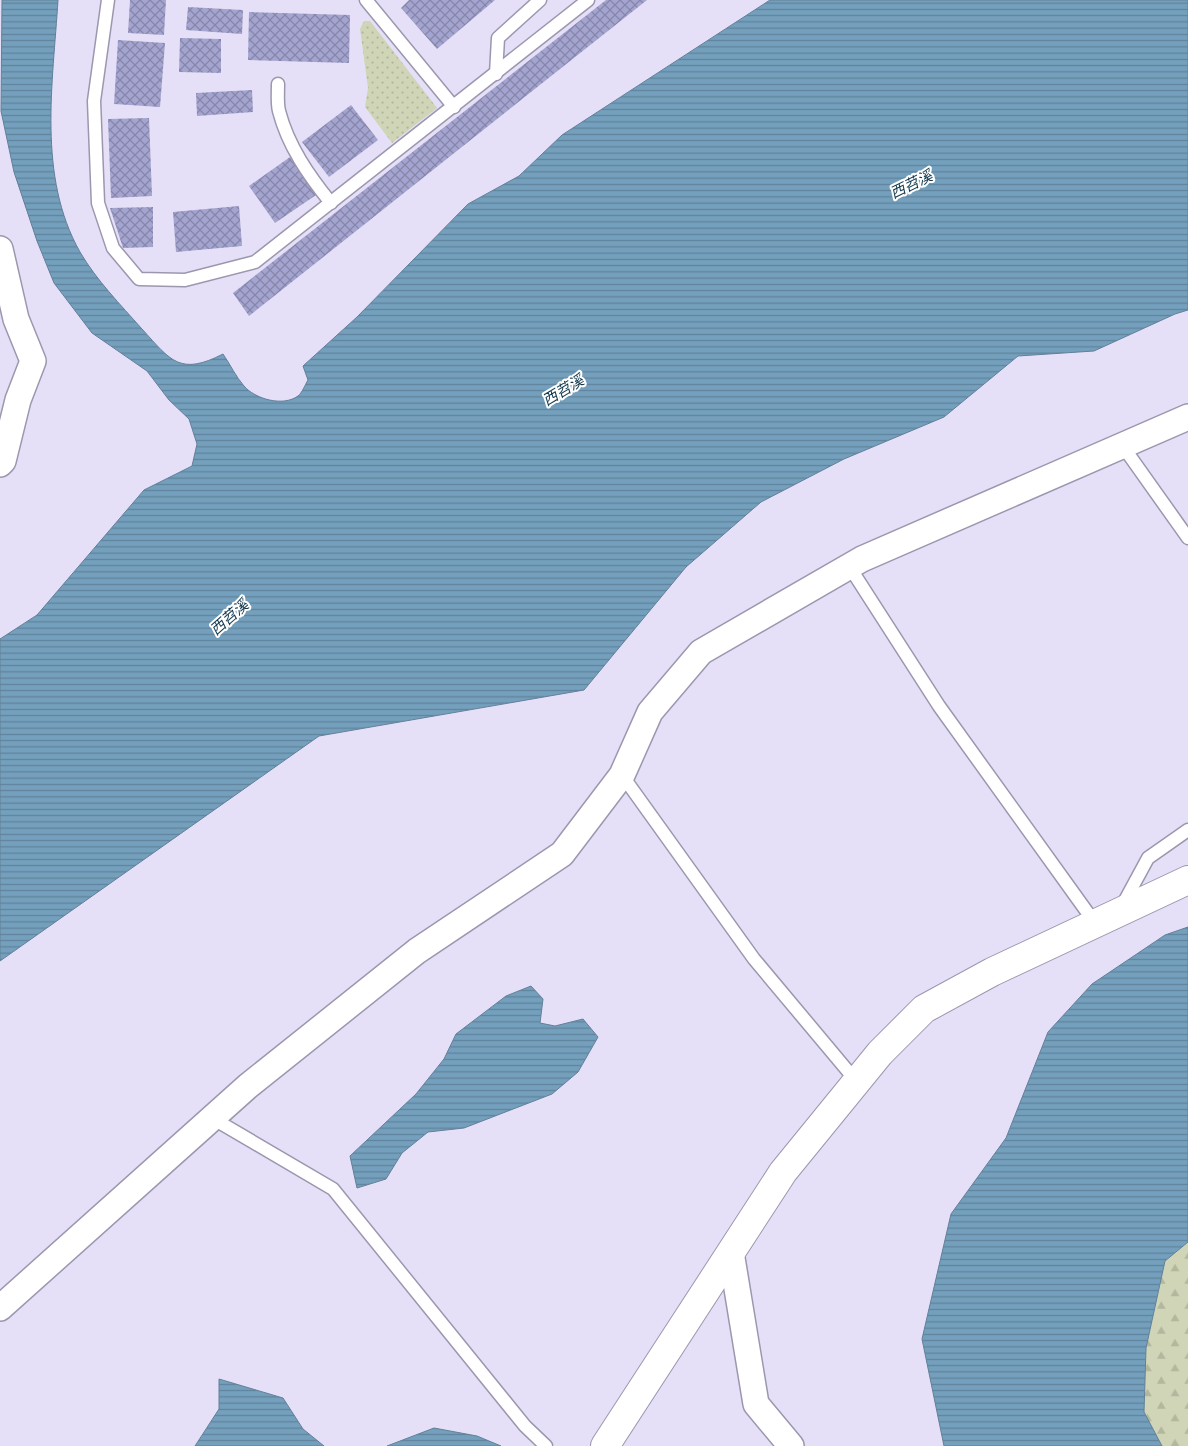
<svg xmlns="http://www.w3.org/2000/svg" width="1188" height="1446" font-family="'Public Sans','Noto Sans SC',sans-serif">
	<defs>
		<pattern id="grass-dots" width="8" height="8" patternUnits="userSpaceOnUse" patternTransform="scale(1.25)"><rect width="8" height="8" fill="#cfd5b6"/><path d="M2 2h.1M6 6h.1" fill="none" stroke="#b2b79e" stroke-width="1.8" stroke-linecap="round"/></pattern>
		<pattern id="forest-firs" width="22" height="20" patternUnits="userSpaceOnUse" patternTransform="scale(1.25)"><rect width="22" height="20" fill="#cfd5b6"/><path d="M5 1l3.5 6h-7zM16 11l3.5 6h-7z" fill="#b2b79e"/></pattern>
		<pattern id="water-rules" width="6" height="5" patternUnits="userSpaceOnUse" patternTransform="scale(1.25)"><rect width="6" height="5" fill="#74a0bd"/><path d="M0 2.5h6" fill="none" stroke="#60839b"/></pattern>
		<pattern id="building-cross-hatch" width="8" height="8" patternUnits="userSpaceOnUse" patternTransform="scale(1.25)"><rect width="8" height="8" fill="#a4a4d0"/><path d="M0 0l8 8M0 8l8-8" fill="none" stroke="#8786aa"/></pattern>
	</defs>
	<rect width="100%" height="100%" fill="#e5e0f8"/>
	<path fill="url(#grass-dots)" d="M364 21H370L437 108 392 143 365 107 368 88 360 29Z"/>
	<path fill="url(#forest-firs)" d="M1188 1242V1446H1162L1144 1412 1146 1348 1165 1261Z"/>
	<g fill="url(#water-rules)" stroke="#628098">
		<path d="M2 0H58C53 83 37 176 80 252 97 281 120 304 142 329 171 361 180 376 223 354 230 364 236 377 244 386 255 399 283 407 298 396 302 393 305 385 308 380L303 366 357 317 468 204 519 176 562 135 770 0H1188V310L1175 314 1094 351 1018 356 944 417 844 459 761 502 686 567 584 690 319 736 0 961V639L37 615 144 490 192 466 197 444 189 419 169 400 147 371 92 333 54 283 37 241 14 172 1 111Z"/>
		<path d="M1188 927V1242L1165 1261 1146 1348 1144 1412 1162 1446H944L922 1339 951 1214 1006 1138 1048 1032 1092 984 1165 935Z"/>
		<path d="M531 986 543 999 540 1023 555 1026 583 1019 598 1037 578 1072 552 1094 464 1128 428 1132 402 1153 386 1179 357 1188 350 1156 416 1094 444 1059 456 1034 506 996Z"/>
		<path d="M219 1379 283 1398 303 1429 324 1446H195L219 1409Z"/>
		<path d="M434 1428 477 1436 501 1446H387Z"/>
	</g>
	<g fill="url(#building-cross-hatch)">
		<path d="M130 0H166L164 35 128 33Z"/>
		<path d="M409 0H495L437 49 401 8Z"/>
		<path d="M606 0H647L249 316 233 293Z"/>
		<path d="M188 7 243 10 242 34 186 30Z"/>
		<path d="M249 12 350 15 349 63 248 60Z"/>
		<path d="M180 38 221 39V73L179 72Z"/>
		<path d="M118 40 165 43 160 107 114 104Z"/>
		<path d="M252 90 253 112 197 116 196 93Z"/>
		<path d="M351 105 378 140 329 177 302 142Z"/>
		<path d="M149 118 152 196 111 198 108 119Z"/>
		<path d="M290 157 316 195 275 223 249 186Z"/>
		<path d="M239 206 242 246 176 252 173 212Z"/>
		<path d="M153 207V247L123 248 110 208Z"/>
	</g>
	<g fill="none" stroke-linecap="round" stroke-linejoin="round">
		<defs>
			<g id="service">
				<path d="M108 0 94 101 98 203 113 248 139 279 185 280 255 262 588 0"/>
				<path d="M366 0 454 107"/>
				<path d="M496 74 498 38 540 0"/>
				<path d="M278 84C278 93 277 103 279 111 288 146 309 176 331 203"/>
				<path d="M1122 445 1188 538"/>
				<path d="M849 566 939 706 1095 923"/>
				<path d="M622 775 754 959 857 1082"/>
				<path d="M1122 906 1148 858 1188 830"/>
				<path d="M212 1118 333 1189 525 1426 546 1446"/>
			</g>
			<g id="minor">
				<path d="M0 249 16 319 33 361 18 400 3 461 0 464"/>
				<path d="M731 1252 756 1404 791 1446"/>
				<path d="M0 1308 248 1086 417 951 562 854 622 775 650 712 701 652 862 559 1188 417"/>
			</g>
			<path id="tertiary" d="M605 1446 783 1172 880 1053 924 1009 992 972 1188 880"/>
		</defs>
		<use href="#service" stroke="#9c97ae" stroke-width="15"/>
		<use href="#minor" stroke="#9c97ae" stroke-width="28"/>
		<use href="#tertiary" stroke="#9c97ae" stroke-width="30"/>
		<use href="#service" stroke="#fff" stroke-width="12"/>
		<use href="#minor" stroke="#fff" stroke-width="25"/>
		<use href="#tertiary" stroke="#fff" stroke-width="28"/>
	</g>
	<g text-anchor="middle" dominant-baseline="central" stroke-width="4" stroke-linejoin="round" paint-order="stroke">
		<g font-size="15" font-style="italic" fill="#14394e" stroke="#fff">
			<text transform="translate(911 184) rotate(-26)">西苕溪</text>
			<text transform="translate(563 390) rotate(-31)">西苕溪</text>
			<text transform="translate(229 617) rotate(-41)">西苕溪</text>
		</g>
	</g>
</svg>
